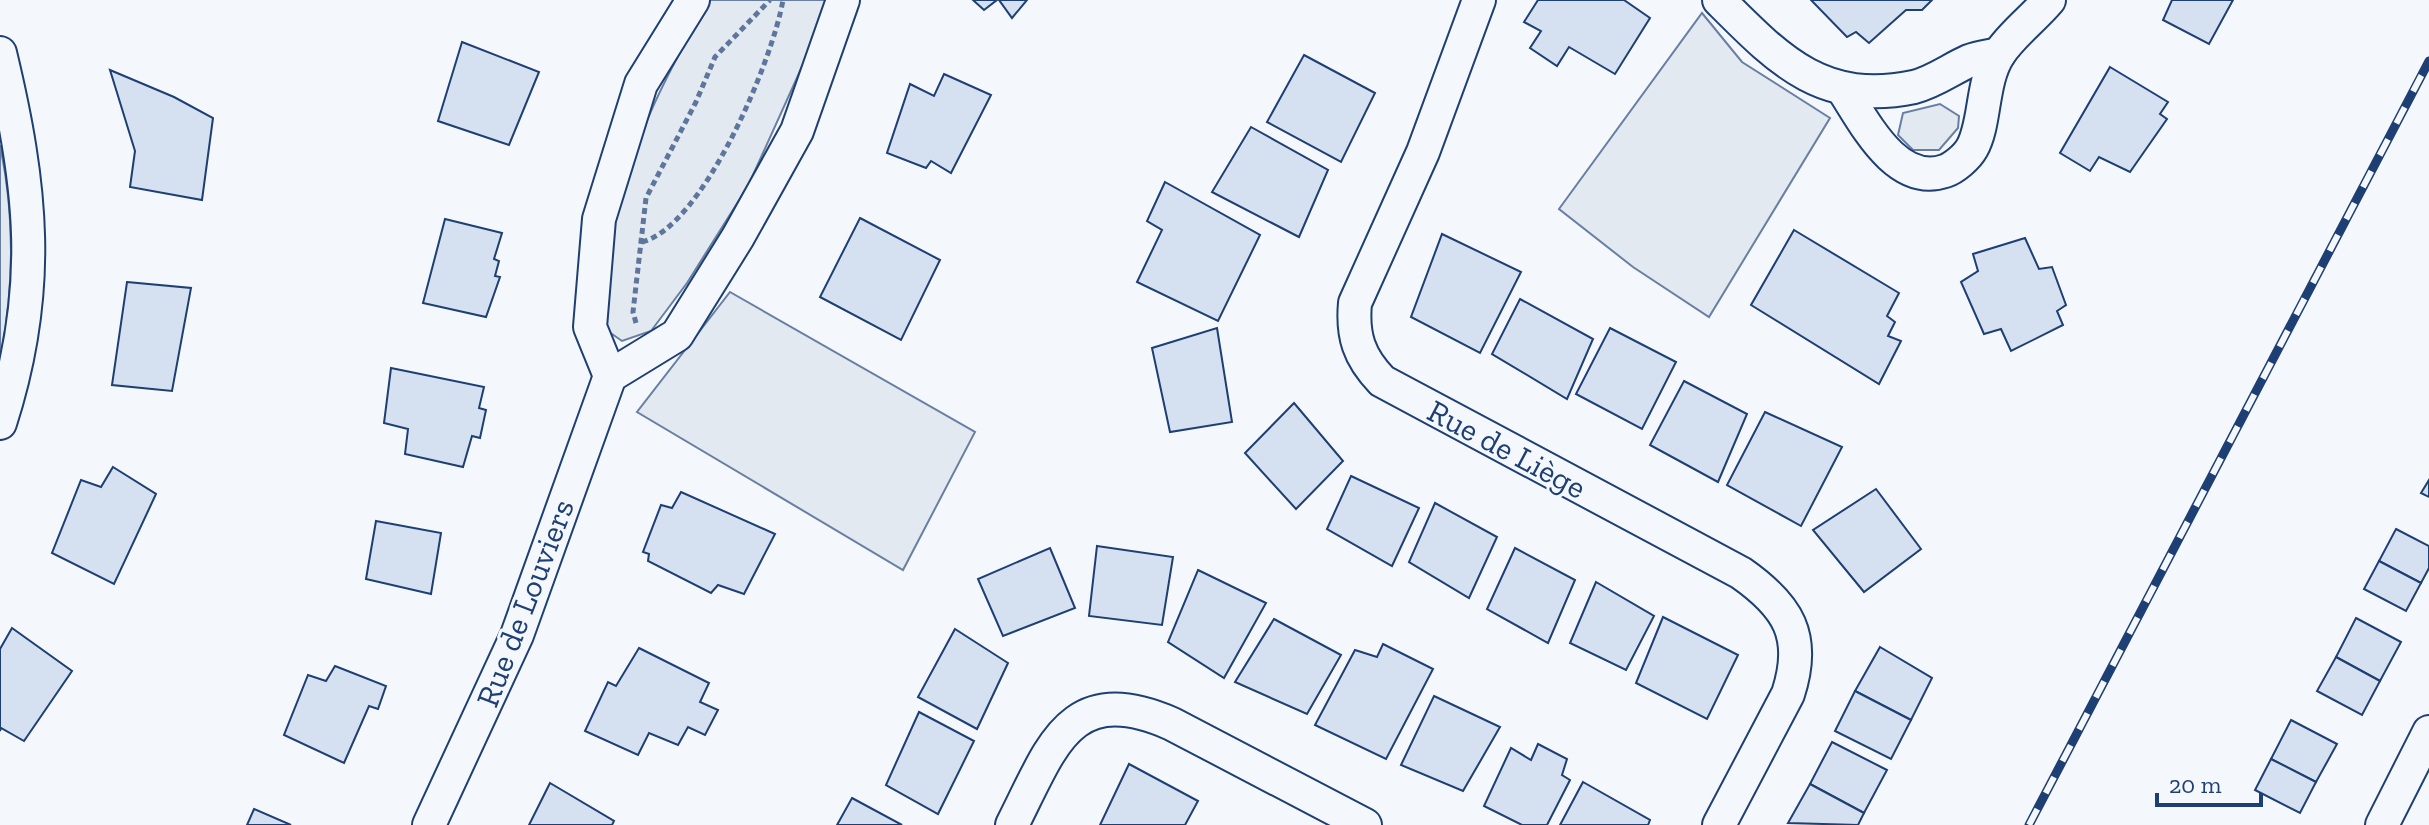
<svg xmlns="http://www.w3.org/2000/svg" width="2429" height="825" font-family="'Zilla Slab',serif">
	<rect width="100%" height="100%" fill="#f4f7fb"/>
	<g fill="#e3e9f0" stroke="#687fa3" stroke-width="2">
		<path d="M710 0H827L805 60 748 186 687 283 651 331 622 341 605 329C607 299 606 267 612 237 627 150 665 75 710 0Z"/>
		<path d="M1702 13 1742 62 1830 118 1709 317 1633 267 1559 209Z"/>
		<path d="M1940 104 1959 116 1958 128 1939 150H1913L1898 135 1903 113Z"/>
		<path d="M0 145C15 216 14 289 0 360Z"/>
		<path d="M730 292 975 432 903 570 637 412Z"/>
	</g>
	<g fill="#d5e0f0" stroke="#1d3f73" stroke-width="2">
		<path d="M973 0H997L984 10Z"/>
		<path d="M999 0H1027L1012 18Z"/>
		<path d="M1538 0H1624L1650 18 1615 74 1569 47 1557 66 1530 48 1541 31 1524 22Z"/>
		<path d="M1811 0H1932L1922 10H1906L1869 43 1856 32 1847 37Z"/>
		<path d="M2172 0H2233L2209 44 2163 20Z"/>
		<path d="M462 42 539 72 509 145 438 121Z"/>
		<path d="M1304 55 1375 93 1341 162 1267 122Z"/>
		<path d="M2110 67 2168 102 2160 114 2167 119 2130 172 2099 157 2090 171 2060 153Z"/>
		<path d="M110 70 174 97 213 118 202 200 130 187 135 151Z"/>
		<path d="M944 74 991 95 951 173 931 161 926 168 887 153 910 84 934 96Z"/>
		<path d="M1251 127 1328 170 1299 237 1212 192Z"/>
		<path d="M1165 182 1260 235 1218 321 1137 282 1162 230 1147 221Z"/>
		<path d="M860 218 940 260 901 340 820 297Z"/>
		<path d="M445 219 502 233 494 259 499 261 495 276 500 277 486 317 423 303Z"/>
		<path d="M1794 230 1899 293 1887 316 1895 322 1888 336 1901 341 1879 384 1751 305Z"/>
		<path d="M1442 234 1521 272 1480 353 1411 317Z"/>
		<path d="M2025 238 2039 269 2052 267 2066 305 2057 311 2063 325 2011 351 2001 329 1984 334 1961 282 1978 271 1973 254Z"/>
		<path d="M127 282 191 288 172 391 112 385Z"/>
		<path d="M1520 299 1593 339 1567 399 1492 354Z"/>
		<path d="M1217 328 1232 422 1170 432 1152 348Z"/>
		<path d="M1610 328 1676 362 1642 429 1576 394Z"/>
		<path d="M391 368 484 387 479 408 486 410 480 438 472 436 463 467 405 454 408 429 384 423Z"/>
		<path d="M1684 381 1747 414 1718 482 1650 445Z"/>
		<path d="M1294 403 1343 461 1296 509 1245 453Z"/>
		<path d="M1765 412 1842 447 1801 526 1727 485Z"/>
		<path d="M113 467 156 494 114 584 52 553 81 480 101 487Z"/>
		<path d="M1351 476 1419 508 1392 566 1327 529Z"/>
		<path d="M2429 480V497L2421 493Z"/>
		<path d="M1876 489 1921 549 1864 592 1813 530Z"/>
		<path d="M681 492 775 534 744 594 718 585 711 593 648 561 649 554 643 552 661 505 672 508Z"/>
		<path d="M1435 503 1497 537 1469 598 1409 562Z"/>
		<path d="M376 521 441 533 431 594 366 579Z"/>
		<path d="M2396 529 2429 546V568L2421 583 2379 561Z"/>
		<path d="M1097 546 1173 557 1162 625 1089 616Z"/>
		<path d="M1050 548 1075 608 1003 636 978 579Z"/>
		<path d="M1515 548 1575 580 1548 643 1487 609Z"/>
		<path d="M2379 561 2421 583 2406 611 2364 589Z"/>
		<path d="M1198 570 1266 603 1224 678 1168 642Z"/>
		<path d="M1596 582 1654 616 1626 670 1570 643Z"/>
		<path d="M1663 617 1738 655 1707 719 1636 683Z"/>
		<path d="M2356 618 2401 642 2380 681 2336 657Z"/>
		<path d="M1274 619 1341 655 1307 714 1235 682Z"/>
		<path d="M12 628 72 671 24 741 1 728 0 731V649Z"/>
		<path d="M955 629 1008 663 977 729 918 697Z"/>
		<path d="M1383 644 1433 669 1386 759 1315 725 1355 650 1377 657Z"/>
		<path d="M1880 647 1932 678 1911 720 1855 691Z"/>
		<path d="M639 648 709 683 700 702 718 710 705 735 688 727 678 745 649 733 638 755 585 731 608 682 616 686Z"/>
		<path d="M2336 657 2380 681 2362 715 2317 691Z"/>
		<path d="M335 666 386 686 378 709 369 706 344 763 284 735 308 675 326 681Z"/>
		<path d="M1855 691 1911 720 1891 759 1835 731Z"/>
		<path d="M1434 696 1500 727 1463 791 1401 765Z"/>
		<path d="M919 712 974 741 938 814 886 785Z"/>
		<path d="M2291 720 2337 744 2316 782 2271 759Z"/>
		<path d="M1832 742 1887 770 1864 813 1810 784Z"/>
		<path d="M1538 744 1567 759 1562 775 1570 780 1547 825H1522L1484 806 1511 748 1531 760Z"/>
		<path d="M2271 759 2316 782 2300 813 2255 790Z"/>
		<path d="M1129 764 1198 801 1185 825H1100Z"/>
		<path d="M1583 782 1650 820 1648 825H1560Z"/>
		<path d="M550 783 614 821 612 825H529Z"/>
		<path d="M1810 784 1864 813 1858 825 1788 823Z"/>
		<path d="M852 798 902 825H837Z"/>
		<path d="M254 809 291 825H247Z"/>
	</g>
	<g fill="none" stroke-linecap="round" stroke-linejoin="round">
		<defs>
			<g id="street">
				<path d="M1479 0 1423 152 1355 303C1352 336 1359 357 1382 381L1741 573C1788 606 1807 636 1788 694L1719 825"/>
				<path d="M1719 0C1779 60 1822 106 1914 87 1934 82 1951 69 1969 61 1979 57 1990 56 1999 54"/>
				<path d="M0 53C32 186 43 290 0 423"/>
				<path d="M1844 91C1866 125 1897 187 1945 171 1954 168 1967 157 1972 148 1986 123 1981 82 1999 54 2012 34 2034 18 2049 0"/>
				<path d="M610 376 590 327 599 219 641 84 693 0"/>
				<path d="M429 825 517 635 610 376 677 335 738 237 797 131 843 0"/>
				<path d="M1012 825C1052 747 1069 679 1172 724L1365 825"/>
				<path d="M2382 825 2429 732"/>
			</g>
		</defs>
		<use href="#street" stroke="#1d3f73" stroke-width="36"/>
		<g stroke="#5e769c" stroke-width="5" stroke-dasharray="6 4" stroke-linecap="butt">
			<path d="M642 242C704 226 773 59 783 0"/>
			<path d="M636 323 633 312 646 198 696 102 715 57 770 0"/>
		</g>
		<use href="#street" stroke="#f4f7fb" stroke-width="32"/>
		<defs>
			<path id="rail" d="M2029 825 2429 61"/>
		</defs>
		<use href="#rail" stroke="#1d3f73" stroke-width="9"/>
		<use href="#rail" stroke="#f4f7fb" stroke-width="6" stroke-dasharray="18" stroke-linecap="butt"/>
	</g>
	<g text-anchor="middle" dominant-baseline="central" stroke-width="6" stroke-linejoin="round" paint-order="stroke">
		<g font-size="32" fill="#1d3f73" stroke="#f4f7fb">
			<text transform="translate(1507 449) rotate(28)">Rue de Liège</text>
			<text transform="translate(525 603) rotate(-69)">Rue de Louviers</text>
		</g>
	</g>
	<path d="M2157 793v12h104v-12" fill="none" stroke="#1d3f73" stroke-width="4"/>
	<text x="2169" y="793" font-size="24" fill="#1d3f73" stroke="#f4f7fb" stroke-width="6" paint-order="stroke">20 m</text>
</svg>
